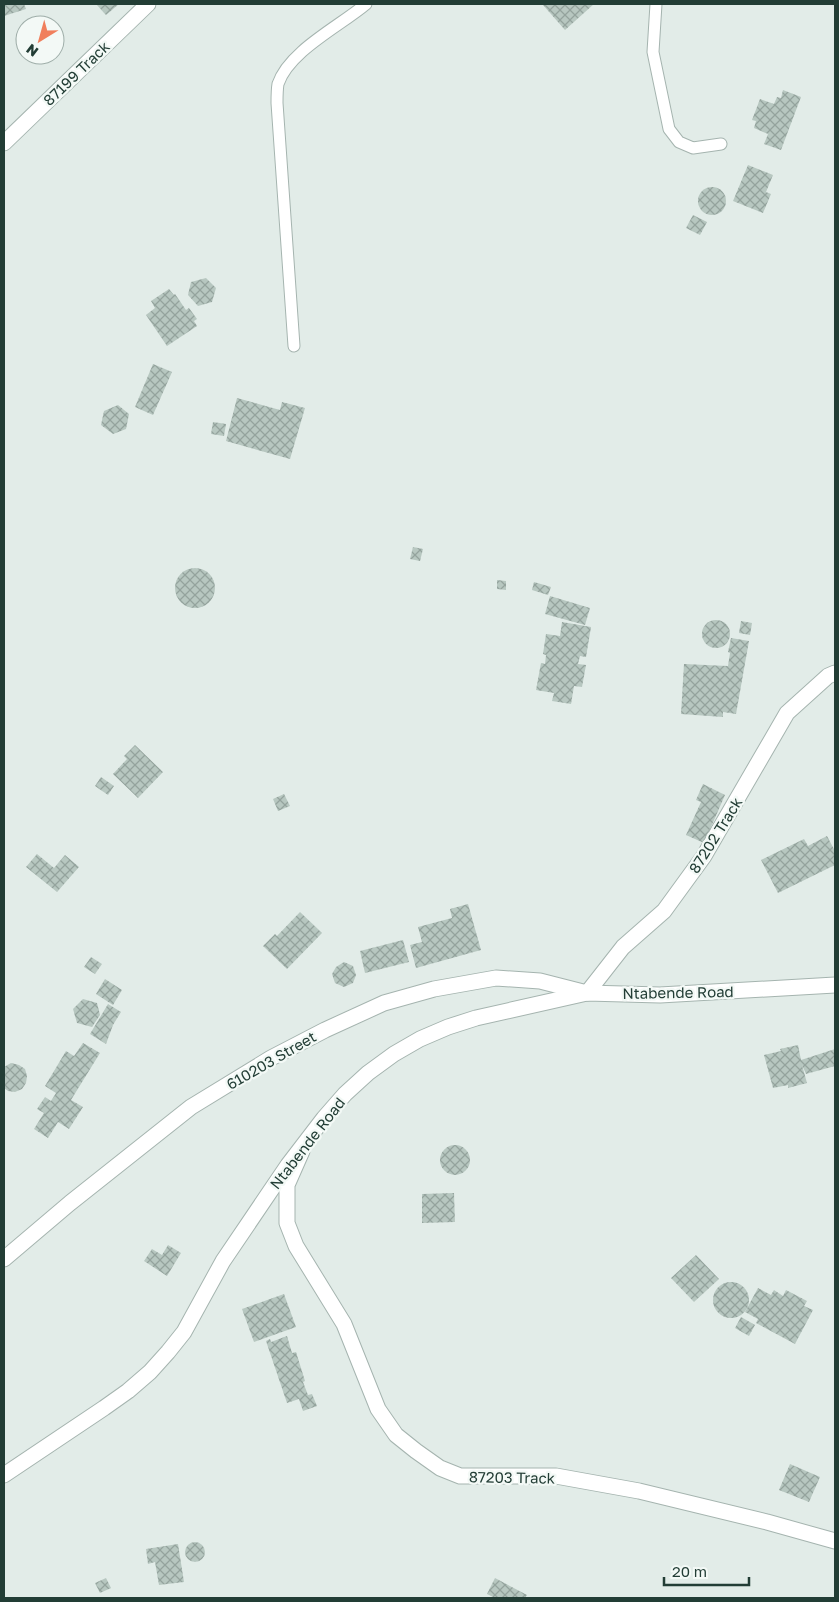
<svg xmlns="http://www.w3.org/2000/svg" width="839" height="1602" font-family="'Golos Text',sans-serif">
	<defs>
		<pattern id="building-cross-hatch" width="8" height="8" patternUnits="userSpaceOnUse" patternTransform="scale(1.25)"><rect width="8" height="8" fill="#b7c7c0"/><path d="M0 0l8 8M0 8l8-8" fill="none" stroke="#94a39d"/></pattern>
	</defs>
	<rect width="100%" height="100%" fill="#e2ece8"/>
	<g fill="url(#building-cross-hatch)">
		<path d="M4 4H24L26 9 4 16Z"/>
		<path d="M96 4H119L106 15Z"/>
		<path d="M544 4H594L565 30 543 5Z"/>
		<path d="M783 90 801 97 781 150 764 144 768 134 754 128 756 121 752 120 760 99 774 104 777 97 781 98Z"/>
		<path d="M748 165 773 175 766 192 771 194 763 213 733 201Z"/>
		<circle cx="712" cy="201" r="14"/>
		<path d="M693 215 707 222 700 235 686 228Z"/>
		<path d="M206 278 216 288 212 302 198 306 188 295 191 282Z"/>
		<path d="M169 289 174 295 175 294 186 310 189 308 197 319 194 321 197 326 167 346 146 315 155 308 151 301Z"/>
		<path d="M153 364 172 372 153 415 135 407Z"/>
		<path d="M237 398 280 410 282 402 305 408 290 459 226 441Z"/>
		<path d="M118 405 129 414 126 429 113 434 101 425 104 411Z"/>
		<path d="M213 422 226 424 224 436 211 434Z"/>
		<path d="M413 547 423 549 420 561 410 559Z"/>
		<circle cx="195" cy="588" r="20"/>
		<path d="M497 580 506 581V590L497 589Z"/>
		<path d="M534 582 551 587 548 595 532 590Z"/>
		<path d="M550 596 590 608 585 625 545 614Z"/>
		<circle cx="716" cy="634" r="14"/>
		<path d="M741 621 752 623 750 635 739 633Z"/>
		<path d="M562 622 591 627 586 657 580 656 578 664 586 665 582 687 574 686 571 704 552 701 554 693 536 690 541 663 545 664 546 655 543 654 546 634 560 636Z"/>
		<path d="M731 638 749 641 736 714 723 712V717L681 714 684 664 728 666 730 653 728 652Z"/>
		<path d="M135 745 163 772 138 798 113 774 127 759 124 756Z"/>
		<path d="M101 777 114 786 108 795 95 786Z"/>
		<path d="M703 784 725 795 704 843 686 835 701 802 696 800Z"/>
		<path d="M284 794 290 806 278 811 273 799Z"/>
		<path d="M827 836 835 851V865L778 893 761 860 804 839 808 846Z"/>
		<path d="M37 854 54 868 65 855 79 867 57 892 26 867Z"/>
		<path d="M468 904 481 950 416 968 410 945 422 942 418 927 452 918 450 909Z"/>
		<path d="M300 912 322 933 287 969 263 946 275 934 277 936Z"/>
		<path d="M403 940 409 962 365 973 360 951Z"/>
		<path d="M91 957 102 964 95 974 84 967Z"/>
		<path d="M344 962 353 966 356 975 353 983 344 987 335 983 332 974 336 967Z"/>
		<path d="M105 979 122 990 113 1005 96 994Z"/>
		<path d="M83 999 97 1003 100 1015 92 1027 77 1023 73 1009Z"/>
		<path d="M108 1004 121 1012 113 1025 106 1044 90 1034Z"/>
		<path d="M83 1043 100 1053 71 1100 83 1107 69 1129 58 1122 48 1138 34 1129 44 1113 37 1109 45 1097 51 1101 56 1093 45 1086 66 1051 74 1056Z"/>
		<path d="M798 1045 801 1060 835 1049V1066L806 1074 802 1065 807 1083 788 1088V1085L773 1088 764 1055 781 1051 780 1049Z"/>
		<path d="M11 1063 19 1065 25 1069 27 1076 26 1083 22 1089 15 1092 8 1091 4 1088V1067Z"/>
		<circle cx="455" cy="1160" r="15"/>
		<path d="M454 1193 455 1222 422 1223V1194Z"/>
		<path d="M168 1245 181 1253 167 1276 144 1261 152 1249 162 1255Z"/>
		<path d="M696 1255 719 1279 694 1302 671 1278Z"/>
		<circle cx="731" cy="1300" r="18"/>
		<path d="M758 1288 771 1295 774 1290 783 1296 786 1290 807 1301 804 1306 813 1310 795 1344 756 1323 758 1319 745 1312Z"/>
		<path d="M284 1294 296 1327 254 1342 242 1309Z"/>
		<path d="M741 1317 755 1325 749 1336 735 1328Z"/>
		<path d="M287 1336 292 1353 296 1352 305 1381 303 1382 308 1395 312 1394 317 1406 303 1411 299 1399 287 1403 266 1341 270 1339 271 1342Z"/>
		<path d="M790 1464 820 1477 809 1502 779 1490Z"/>
		<circle cx="195" cy="1552" r="10"/>
		<path d="M178 1544 184 1582 159 1585 155 1562 148 1564 146 1549Z"/>
		<path d="M106 1578 111 1588 100 1593 95 1583Z"/>
		<path d="M495 1578 527 1595 525 1598H495L487 1594Z"/>
	</g>
	<g fill="none" stroke-linecap="round" stroke-linejoin="round">
		<defs>
			<g id="service">
				<path d="M656 4 653 52 669 129 679 142 693 148 721 144"/>
				<path d="M294 346 277 103C277 97 277 90 278 84 289 51 340 26 366 4"/>
			</g>
			<g id="minor">
				<path d="M4 143 148 4"/>
				<path d="M302 1151 287 1185V1223L296 1246 344 1324 378 1409 396 1435 416 1451 440 1468 460 1476H556L639 1491 767 1522 835 1541"/>
				<path d="M4 1259 70 1203 191 1107 271 1058 325 1030 384 1003 434 989 496 978 540 981 587 993 623 947 664 911 704 856 787 713 828 676 835 673"/>
			</g>
			<path id="tertiary" d="M4 1475 104 1408 128 1391 150 1372 168 1352 184 1332 223 1261 288 1165 324 1118 345 1094 368 1073 394 1054 420 1039 448 1027 476 1018 587 993 660 995 835 985"/>
		</defs>
		<use href="#service" stroke="#a5b4af" stroke-width="13"/>
		<use href="#minor" stroke="#a5b4af" stroke-width="17"/>
		<use href="#tertiary" stroke="#a5b4af" stroke-width="17"/>
		<use href="#service" stroke="#fff" stroke-width="11"/>
		<use href="#minor" stroke="#fff" stroke-width="15"/>
		<use href="#tertiary" stroke="#fff" stroke-width="15"/>
	</g>
	<g text-anchor="middle" dominant-baseline="central" stroke-width="4.5" stroke-linejoin="round" paint-order="stroke">
		<g font-size="15" fill="#223d35" stroke="#f3f9f6">
			<text transform="translate(76 73) rotate(-44)">87199 Track</text>
			<text transform="translate(715 835) rotate(-58)">87202 Track</text>
			<text transform="translate(678 992) rotate(-1)">Ntabende Road</text>
			<text transform="translate(271 1060) rotate(-30)">610203 Street</text>
			<text transform="translate(307 1143) rotate(-52)">Ntabende Road</text>
			<text transform="translate(512 1477) rotate(1)">87203 Track</text>
		</g>
	</g>
	<rect width="839" height="1602" fill="none" stroke="#223d35" stroke-width="10"/>
	<g transform="translate(40 40) rotate(217)"><circle r="24" fill="#f3f9f6" stroke="#9faea9"/>
	<path d="M0-4L9 19L0 12L-9 19Z" fill="#f07f5c"/>
	<text y="-8" font-size="14" font-weight="bold" text-anchor="middle" fill="#223d35">N</text>
	</g>
	<path d="M664 1577v8h85v-8" fill="none" stroke="#223d35" stroke-width="2.5"/>
	<text x="672" y="1577" font-size="15" fill="#223d35" stroke="#f3f9f6" stroke-width="4" paint-order="stroke">20 m</text>
</svg>
